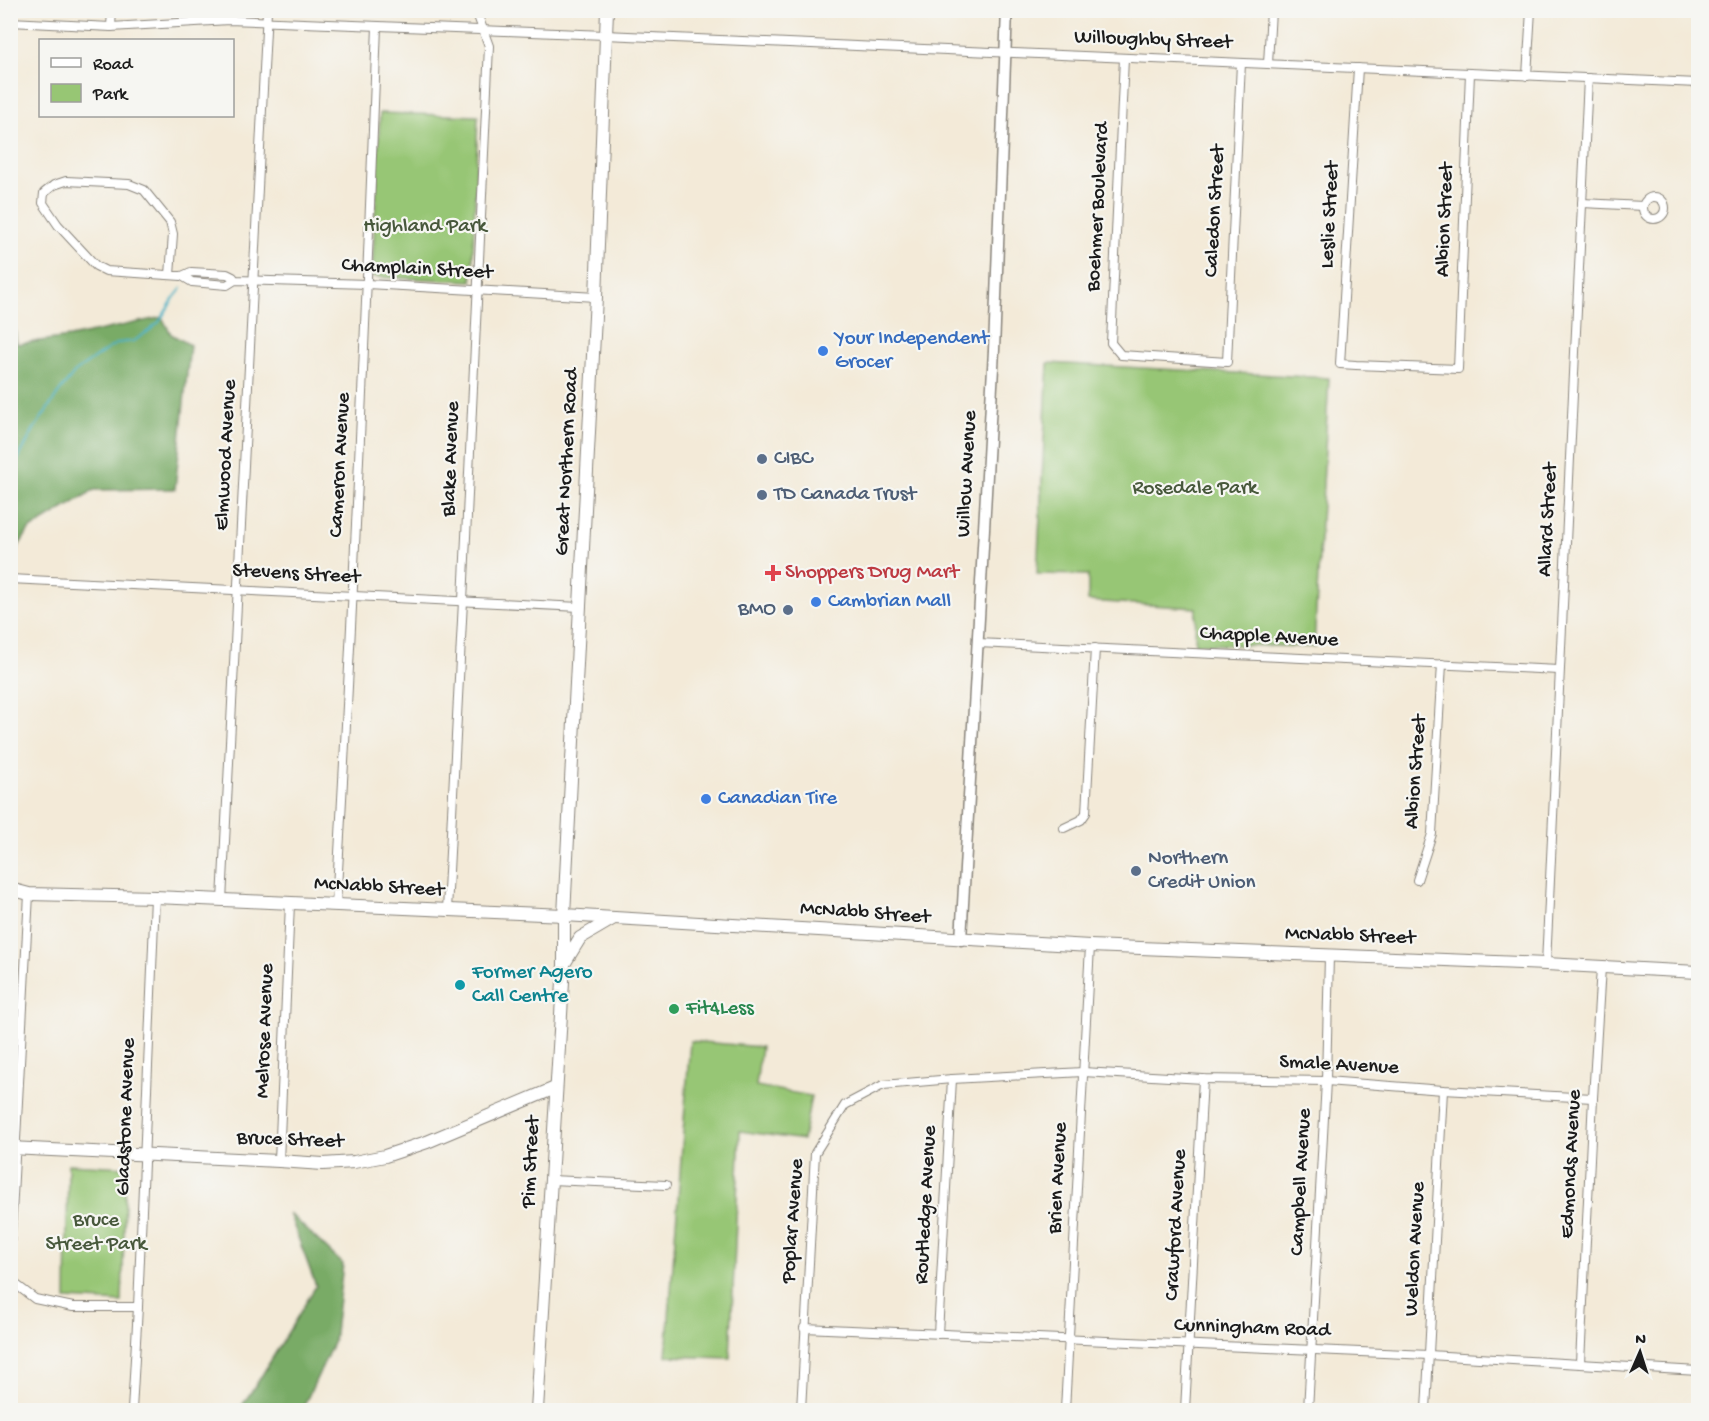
<svg xmlns="http://www.w3.org/2000/svg" width="1709" height="1421" font-family="'Gochi Hand',sans-serif">
	<rect width="100%" height="100%" fill="#f6f6f2"/>
	<filter id="ink" filterUnits="userSpaceOnUse"><feTurbulence type="fractalNoise" baseFrequency=".0167" numOctaves="2"/><feDisplacementMap in="SourceGraphic" scale="12" xChannelSelector="R" yChannelSelector="G"/><feConvolveMatrix kernelMatrix="1 2 1 2 8 2 1 2 1" color-interpolation-filters="sRGB"/></filter>
	<filter id="wash" filterUnits="userSpaceOnUse"><feTurbulence type="fractalNoise" baseFrequency=".008" numOctaves="4" result="noise"/><feDisplacementMap in="SourceGraphic" scale="24" xChannelSelector="R" yChannelSelector="G"/><feGaussianBlur stdDeviation="1.35" result="paint"/><feColorMatrix in="noise" values="0 0 0 0 0 0 0 0 0 0 0 0 0 0 0 0 0 1.4 0 .05"/><feComposite in="paint" operator="in"/></filter>
	<g filter="url(#wash)">
		<rect width="100%" height="100%" fill="#f3ead8"/>
		<g fill="#97c674" stroke="#5a7148" stroke-width="1.5">
			<path d="M380 113 478 116 472 281 372 277Z"/>
			<path d="M1048 363 1329 378 1314 647 1195 644 1196 608 1088 601V575L1037 574Z"/>
			<path d="M690 1041 761 1047 756 1086 811 1096 803 1140 740 1131 730 1358 666 1356Z"/>
			<path d="M68 1164 126 1167 122 1302 66 1299Z"/>
		</g>
		<g fill="#79ab66" stroke="#4a6441" stroke-width="1.5">
			<path d="M10 298 17 344 70 337 162 317 171 334 190 345 175 489 94 490 29 530 11 558Z"/>
			<path d="M289 1213 343 1264 334 1341 302 1410H239L259 1380 316 1286Z"/>
		</g>
		<g fill="none" stroke-linecap="round" stroke-linejoin="round">
			<path stroke="#48b2c7" stroke-width="2" d="M10 474 34 429 60 391 75 372 106 350 118 343 134 341 150 330 159 322 174 298 182 288"/>
		</g>
	</g>
	<g filter="url(#ink)">
		<g fill="none" stroke-linecap="round" stroke-linejoin="round">
			<defs>
				<g id="minor">
					<path d="M10 22 111 27 229 20 605 35 1698 83"/>
					<path d="M111 27 112 10"/>
					<path d="M1124 58 1111 343 1121 355 1227 362 1241 63"/>
					<path d="M1268 64 1271 10"/>
					<path d="M1358 68 1340 364 1356 365 1458 369 1470 73"/>
					<path d="M1527 76 1531 10"/>
					<circle cx="1654" cy="208" r="11"/>
					<path d="M1582 203 1643 206"/>
					<path d="M170 275 173 234 170 222 144 190 129 184 66 181 54 185 44 193 43 203 58 225 96 266 106 271 182 276"/>
					<path d="M235 280 227 285 192 282 182 276 191 272 227 274 233 277 235 280 367 284 596 297"/>
					<path d="M10 579 580 607"/>
					<path d="M978 643 1559 670"/>
					<path d="M1064 828 1081 820 1086 813 1095 648"/>
					<path d="M1417 880 1432 834 1442 664"/>
					<path d="M222 901 267 10"/>
					<path d="M336 906C353 613 366 320 377 26"/>
					<path d="M447 910 463 601 489 46 478 16V10"/>
					<path d="M1546 964 1588 78"/>
					<path d="M279 1161 290 903"/>
					<path d="M550 1180 666 1185"/>
					<path d="M10 1252 29 894H24"/>
					<path d="M10 1280 35 1299 73 1307H138"/>
					<path d="M804 1328 1429 1355 1698 1371"/>
					<path d="M938 1334 952 1079"/>
					<path d="M1580 1363 1593 1098 1601 967"/>
					<path d="M132 1410 138 1307 155 897"/>
					<path d="M801 1410 815 1153 845 1105 883 1085 952 1079 1083 1072 1203 1079 1326 1081 1443 1090 1593 1098"/>
					<path d="M1065 1410 1090 946"/>
					<path d="M1185 1410 1203 1079"/>
					<path d="M1308 1410 1326 1081 1329 956"/>
					<path d="M1426 1410 1443 1090"/>
				</g>
				<path id="tertiary" d="M961 940 994 350 1007 10"/>
				<g id="secondary">
					<path d="M10 889 29 894 155 897 564 915 1090 946 1546 964 1698 972"/>
					<path d="M564 964 580 938 614 918"/>
					<path d="M10 1148 279 1161 323 1164 354 1162 385 1156 427 1142 555 1088"/>
					<path d="M537 1410 564 965V915L596 297 607 10"/>
				</g>
			</defs>
			<use href="#minor" stroke="#88837a" stroke-width="10"/>
			<use href="#tertiary" stroke="#88837a" stroke-width="13"/>
			<use href="#secondary" stroke="#88837a" stroke-width="14"/>
			<use href="#minor" stroke="#fff" stroke-width="8"/>
			<use href="#tertiary" stroke="#fff" stroke-width="10"/>
			<use href="#secondary" stroke="#fff" stroke-width="12"/>
		</g>
	</g>
	<g fill="#3f7fe0" stroke="#f6f6f2" stroke-width="2">
		<circle cx="823" cy="351" r="6"/>
		<circle cx="816" cy="602" r="6"/>
		<circle cx="706" cy="799" r="6"/>
	</g>
	<g fill="#5c6f8a" stroke="#f6f6f2" stroke-width="2">
		<circle cx="762" cy="459" r="6"/>
		<circle cx="762" cy="495" r="6"/>
		<circle cx="788" cy="610" r="6"/>
		<circle cx="1136" cy="871" r="6"/>
	</g>
	<path fill="#e0444e" stroke="#f6f6f2" stroke-width="2" d="M770 564h6v6h6v6h-6v6h-6v-6h-6v-6h6z"/>
	<circle fill="#0f9aa8" stroke="#f6f6f2" stroke-width="2" cx="460" cy="985" r="6"/>
	<circle fill="#2e9e5b" stroke="#f6f6f2" stroke-width="2" cx="674" cy="1009" r="6"/>
	<g text-anchor="middle" dominant-baseline="central" stroke-width="4.5" stroke-linejoin="round" paint-order="stroke">
		<g font-size="21" fill="#1c1c1c" stroke="#f6f6f2">
			<text transform="translate(1153 41) rotate(2)">Willoughby Street</text>
			<text transform="translate(1099 207) rotate(-87)">Boehmer Boulevard</text>
			<text transform="translate(1216 211) rotate(-87)">Caledon Street</text>
			<text transform="translate(1331 215) rotate(-87)">Leslie Street</text>
			<text transform="translate(1446 220) rotate(-88)">Albion Street</text>
			<text transform="translate(417 270) rotate(3)">Champlain Street</text>
			<text transform="translate(227 455) rotate(-87)">Elmwood Avenue</text>
			<text transform="translate(452 459) rotate(-88)">Blake Avenue</text>
			<text transform="translate(568 462) rotate(-87)">Great Northern Road</text>
			<text transform="translate(341 465) rotate(-87)">Cameron Avenue</text>
			<text transform="translate(968 474) rotate(-87)">Willow Avenue</text>
			<text transform="translate(1549 520) rotate(-87)">Allard Street</text>
			<text transform="translate(296 575) rotate(3)">Stevens Street</text>
			<text transform="translate(1269 638) rotate(3)">Chapple Avenue</text>
			<text transform="translate(1417 772) rotate(-86)">Albion Street</text>
			<text transform="translate(379 888) rotate(3)">McNabb Street</text>
			<text transform="translate(865 914) rotate(4)">McNabb Street</text>
			<text transform="translate(1350 937) rotate(2)">McNabb Street</text>
			<text transform="translate(266 1031) rotate(-88)">Melrose Avenue</text>
			<text transform="translate(1339 1066) rotate(3)">Smale Avenue</text>
			<text transform="translate(127 1117) rotate(-88)">Gladstone Avenue</text>
			<text transform="translate(290 1141) rotate(2)">Bruce Street</text>
			<text transform="translate(532 1162) rotate(-87)">Pim Street</text>
			<text transform="translate(1572 1164) rotate(-87)">Edmonds Avenue</text>
			<text transform="translate(1059 1178) rotate(-87)">Brien Avenue</text>
			<text transform="translate(1302 1182) rotate(-87)">Campbell Avenue</text>
			<text transform="translate(927 1205) rotate(-87)">Routledge Avenue</text>
			<text transform="translate(794 1221) rotate(-86)">Poplar Avenue</text>
			<text transform="translate(1177 1225) rotate(-87)">Crawford Avenue</text>
			<text transform="translate(1416 1249) rotate(-87)">Weldon Avenue</text>
			<text transform="translate(1252 1329) rotate(2)">Cunningham Road</text>
		</g>
		<g font-size="21" fill="#47583b" stroke="#f6f6f2">
			<text x="425" y="227">Highland Park</text>
			<text x="1195" y="489">Rosedale Park</text>
			<text x="96" y="1221">Bruce<tspan x="96" dy="24">Street Park</tspan></text>
		</g>
		<g font-size="21" fill="#366cbe" stroke="#f6f6f2" text-anchor="start">
			<text x="835" y="339">Your Independent<tspan x="835" dy="24">Grocer</tspan></text>
			<text x="828" y="602">Cambrian Mall</text>
			<text x="718" y="799">Canadian Tire</text>
		</g>
		<g font-size="21" fill="#4e5e75" stroke="#f6f6f2" text-anchor="start">
			<text x="774" y="459">CIBC</text>
			<text x="774" y="495">TD Canada Trust</text>
			<text x="776" y="610" text-anchor="end">BMO</text>
			<text x="1148" y="859">Northern<tspan x="1148" dy="24">Credit Union</tspan></text>
		</g>
		<g font-size="21" fill="#be3a42" stroke="#f6f6f2" text-anchor="start">
			<text x="785" y="573">Shoppers Drug Mart</text>
		</g>
		<g font-size="21" fill="#0d838f" stroke="#f6f6f2" text-anchor="start">
			<text x="472" y="973">Former Agero<tspan x="472" dy="24">Call Centre</tspan></text>
		</g>
		<g font-size="21" fill="#27864d" stroke="#f6f6f2" text-anchor="start">
			<text x="686" y="1009">Fit4Less</text>
		</g>
	</g>
	<rect width="1709" height="1421" fill="none" stroke="#f6f6f2" stroke-width="36"/>
	<rect x="39" y="39" width="195" height="78" fill="#f6f6f2" stroke="#9f9f9c" stroke-width="1.5"/>
	<rect x="51" y="58" width="30" height="9" fill="#ffffff" stroke="#9f9f9c" stroke-width="1.5"/>
	<text x="93" y="69" font-size="18" fill="#1c1c1c">Road</text>
	<rect x="51" y="84" width="30" height="18" fill="#97c674" stroke="#9f9f9c" stroke-width="1.5"/>
	<text x="93" y="99" font-size="18" fill="#1c1c1c">Park</text>
	<g transform="translate(1640 1352) rotate(3)" stroke="#f6f6f2" stroke-width="4.5" paint-order="stroke">
	<path d="M0-4.5L10 22L0 15L-10 22Z" fill="#1c1c1c"/>
	<text y="-9" font-size="16" font-weight="bold" text-anchor="middle" fill="#1c1c1c">N</text>
	</g>
</svg>
